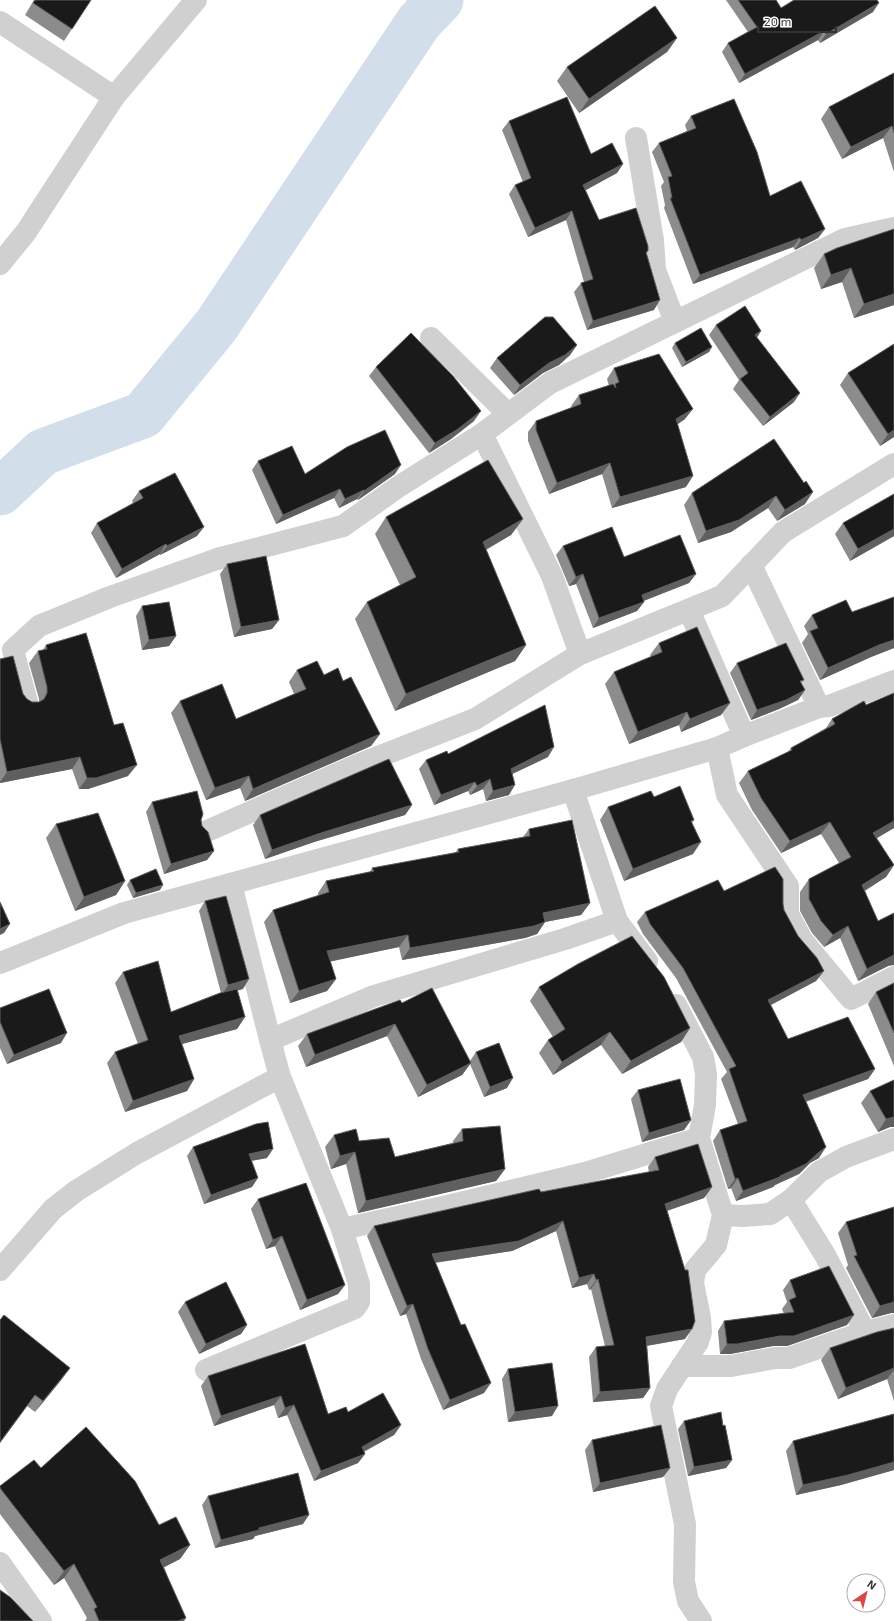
<svg xmlns="http://www.w3.org/2000/svg" width="894" height="1621" font-family="'Exo 2',sans-serif">
	<rect width="100%" height="100%" fill="#fff"/>
	<g fill="none" stroke-linecap="round" stroke-linejoin="round">
		<path stroke="#d2dfeb" stroke-width="8" d="M410 0 419 22"/>
		<path stroke="#d2dfeb" stroke-width="47" d="M0 492 43 452 143 415 216 326 419 22 440 0"/>
		<g stroke="#d0d0d0" stroke-width="22">
			<path d="M0 22 114 97"/>
			<path d="M636 138 653 240 655 270 675 322"/>
			<path d="M0 264 26 232 114 97 196 0"/>
			<path d="M431 338 508 414"/>
			<path d="M482 434 552 576 580 654"/>
			<path d="M751 565 819 707"/>
			<path d="M689 610 744 736"/>
			<path d="M27 702 13 650 39 626 110 597 217 559 343 526 398 487 482 434 550 383 845 239 894 228"/>
			<path d="M717 748 727 795 788 886V914L802 940 851 999 894 977"/>
			<path d="M573 790 617 921 647 961"/>
			<path d="M207 831 355 766 475 719 580 654 722 596 783 532 894 464"/>
			<path d="M0 963 124 913 573 790 717 748 744 736 819 707 829 706 894 681"/>
			<path d="M676 1005 703 1057 706 1074 705 1105 699 1138 723 1215 716 1245 695 1270 693 1283 700 1318 701 1332 698 1342 667 1389 661 1406 685 1524 684 1582 688 1601 701 1621"/>
			<path d="M270 1040 374 996 565 939 617 921"/>
			<path d="M791 1200 825 1255 865 1332"/>
			<path d="M723 1215 743 1216 770 1214 791 1200 819 1172 846 1157 894 1139"/>
			<path d="M342 1229 443 1207 585 1173 699 1138"/>
			<path d="M0 1270 53 1209 76 1191 137 1153 280 1077"/>
			<path d="M682 1366H731L775 1358H789L865 1332 894 1325"/>
			<path d="M206 1370 355 1308 359 1302V1284L342 1229 280 1077 270 1040 231 884"/>
			<path d="M0 1563 41 1621"/>
		</g>
	</g>
	<g fill="#8c8c8c">
		<path d="M34 0H91L64 41 25 15Z"/>
		<path d="M726 0H776L781 8 873 12 820 43 818 40 739 83 722 52 728 43 748 32Z"/>
		<path d="M677 38 667 52 579 113 557 81 567 67Z"/>
		<path d="M894 73V172L883 138 842 159 821 119 829 107Z"/>
		<path d="M691 116 770 196 825 229 818 238 795 250 793 247 693 284 664 208 665 205 661 186 664 182 652 152 659 143 687 131 685 125Z"/>
		<path d="M509 121 591 154 623 164 617 173 585 190 599 220 648 251 646 254 654 310 587 330 574 292 581 283 584 282 566 220 528 237 509 194 515 185 523 182 502 130Z"/>
		<path d="M894 229V305L854 318 842 282 821 289 814 268 824 254Z"/>
		<path d="M716 325 757 338 794 402 763 426 733 389 739 380 709 335Z"/>
		<path d="M675 343 712 347 709 352 682 367 672 348Z"/>
		<path d="M894 344V437L880 446 840 385 848 373Z"/>
		<path d="M577 345 570 355 559 365 543 373 514 395 490 368 497 358Z"/>
		<path d="M376 367 474 421 451 439 429 453 369 376Z"/>
		<path d="M614 368 685 419 678 424 686 487 612 508 602 474 549 494 528 441V432L536 421 572 408 571 406 579 395 609 386 607 379Z"/>
		<path d="M258 461 305 474H395L358 500 357 499 339 508 334 498 276 524 252 470Z"/>
		<path d="M804 483 805 504 777 521 768 508 731 532 698 543 684 505 692 493Z"/>
		<path d="M139 491 197 536 160 555V554L116 578 91 533 97 523 133 503 132 501Z"/>
		<path d="M894 494V536L850 561 835 534 843 523Z"/>
		<path d="M386 517 523 519 511 535 486 550 526 645 515 661 395 711 355 619 367 602 400 585 375 534Z"/>
		<path d="M563 546 624 557 696 574 689 583 644 601V602L637 611 593 628 576 584 569 586 556 555Z"/>
		<path d="M227 564 279 620 272 629 234 637 220 574Z"/>
		<path d="M894 597V648L871 657 820 680 802 643 808 634 804 626 812 615 852 612Z"/>
		<path d="M142 606 176 636 169 646 142 650 136 616Z"/>
		<path d="M659 643 721 715 681 732 679 725 629 744 605 684 614 672 651 657 650 655Z"/>
		<path d="M46 645 128 776 88 789H79L72 769 0 783V659L27 699 32 702H39V699L29 663 38 651 43 650Z"/>
		<path d="M737 663 804 680 801 683 805 690 798 700 779 709 751 720 730 673Z"/>
		<path d="M297 670 324 675 343 681 380 734 371 746 245 801 240 788 206 800 171 713 180 701 236 719 294 694 289 682Z"/>
		<path d="M894 693V828L877 838 894 865 886 877 865 891 888 966 858 981 840 938 824 947 812 933 800 911V892L809 879 839 863 821 834 781 853 752 810 739 783 748 771 788 752 791 748 826 728 832 719Z"/>
		<path d="M448 754 548 757 512 774 509 795 486 801 483 789 470 795 468 791 434 805 419 769 426 760Z"/>
		<path d="M654 797 694 820 692 823 693 854 624 881 600 820 608 807Z"/>
		<path d="M152 802 201 820 202 826 214 851 207 860 164 874 146 812Z"/>
		<path d="M412 805 405 815 314 842 265 859 253 825 260 815Z"/>
		<path d="M56 824 125 881 116 895 75 911 46 838Z"/>
		<path d="M529 829 590 903 581 915 545 922 537 934 525 938 402 960 399 947 330 961 336 979 327 991 290 1003 264 922 273 910 318 896V893L326 881 370 872 372 868 455 853 458 849 523 837Z"/>
		<path d="M130 880 160 890 133 898 127 885Z"/>
		<path d="M724 891 783 904 784 910 798 936 824 971 816 981 771 1005 788 1039 875 1069 868 1079 806 1102 819 1158 810 1163 799 1174 775 1185 773 1187 736 1201 731 1188 728 1189 713 1141 720 1130 738 1124 721 1079 727 1072 676 978 643 934 637 922 645 912Z"/>
		<path d="M205 901 243 989 237 990 245 1017 237 1029 182 1044 194 1079 187 1091 125 1112 107 1063 115 1052 138 1044 115 983 123 972 171 1012 221 993 199 911Z"/>
		<path d="M894 983V1066L868 1004 876 992Z"/>
		<path d="M539 987 690 1028 681 1042 622 1074 601 1045 553 1075 539 1053 548 1040 553 1037 530 1001Z"/>
		<path d="M402 1003 470 1061 476 1052 507 1088 484 1097 470 1064 462 1075 418 1097 387 1036 306 1067 298 1046 307 1034Z"/>
		<path d="M0 1008 61 1043 7 1064 0 1048Z"/>
		<path d="M894 1080V1127H890L878 1132 861 1103 870 1091Z"/>
		<path d="M638 1090 691 1120 684 1130 642 1142 631 1099Z"/>
		<path d="M462 1129 505 1169 496 1181 358 1213 346 1164 331 1169 325 1147 334 1135 359 1141 395 1157 453 1143V1141Z"/>
		<path d="M193 1147 267 1158 252 1161V1187L204 1204 187 1156Z"/>
		<path d="M655 1157 712 1187 704 1198 667 1211 685 1339 647 1346 650 1388 643 1398 593 1402 589 1357 596 1347 605 1346 591 1289 589 1290 587 1284 572 1288 556 1231 512 1251 435 1263 484 1393 443 1410 421 1359 406 1314 400 1316 367 1236 374 1226 541 1192 649 1172 648 1167Z"/>
		<path d="M258 1199 345 1285 338 1294 300 1310 275 1246 266 1249 251 1209Z"/>
		<path d="M894 1207V1313H891L872 1318 846 1268 848 1265 838 1233 846 1222Z"/>
		<path d="M790 1280 847 1325 787 1346H773L730 1354H720L718 1331 724 1321 784 1314 782 1309 787 1302 783 1290Z"/>
		<path d="M185 1302 247 1325 241 1334 199 1354 178 1312Z"/>
		<path d="M0 1320 62 1379 35 1412 27 1406 0 1443Z"/>
		<path d="M894 1328V1401L887 1379 838 1399 821 1360 830 1348Z"/>
		<path d="M305 1344 328 1414 348 1412 401 1425 394 1435 364 1452 365 1454 358 1463 314 1481 287 1415 278 1418 274 1405 214 1426 201 1386 208 1376Z"/>
		<path d="M508 1369 552 1416 508 1422 502 1379Z"/>
		<path d="M894 1414V1470L841 1485 796 1495 786 1451 793 1441Z"/>
		<path d="M684 1421 723 1426 732 1460 726 1468 688 1476 678 1429Z"/>
		<path d="M592 1440 670 1468 663 1477 593 1492 585 1450Z"/>
		<path d="M41 1468 159 1525 190 1545 180 1559 164 1567 184 1621H85L87 1618 64 1578 54 1585 0 1514V1486Z"/>
		<path d="M208 1496 303 1524 255 1536 253 1539 215 1548 202 1505Z"/>
	</g>
	<g fill="#5f5f5f">
		<path d="M879 3 873 12 820 43 826 34Z"/>
		<path d="M824 31 818 40 739 83 745 74Z"/>
		<path d="M677 38 667 52 579 113 589 99Z"/>
		<path d="M892 126 883 138 842 159 851 147Z"/>
		<path d="M623 164 617 173 577 195 583 185Z"/>
		<path d="M572 211 566 220 528 237 535 228Z"/>
		<path d="M825 229 818 238 795 250 801 240Z"/>
		<path d="M800 238 793 247 693 284 700 275Z"/>
		<path d="M851 268 842 282 821 289 831 275Z"/>
		<path d="M894 294V305L854 318 864 304Z"/>
		<path d="M660 300 654 310 587 330 593 321Z"/>
		<path d="M761 331 755 341V335Z"/>
		<path d="M577 345 570 355 559 365 543 373 514 395 520 385 549 363Z"/>
		<path d="M712 347 709 352 682 367 686 362Z"/>
		<path d="M800 393 794 402 763 426 770 417Z"/>
		<path d="M693 409 685 419 669 430 676 419Z"/>
		<path d="M481 411 474 421 451 439 429 453 435 443Z"/>
		<path d="M894 430V437L880 446 888 434Z"/>
		<path d="M610 463 602 474 549 494 557 483Z"/>
		<path d="M401 465 395 474 358 500 364 491Z"/>
		<path d="M693 476 686 487 612 508 620 497Z"/>
		<path d="M340 489 334 498 276 524 283 515Z"/>
		<path d="M364 490 357 499 339 508 345 499Z"/>
		<path d="M813 492 805 504 777 521 785 510Z"/>
		<path d="M776 496 768 508 731 532 698 543 706 531Z"/>
		<path d="M523 519 511 535 471 558 483 542Z"/>
		<path d="M204 527 197 536 160 555 167 546Z"/>
		<path d="M894 529V536L850 561 858 549Z"/>
		<path d="M166 544 160 554 116 578 122 569Z"/>
		<path d="M583 574 576 584 569 586 576 577Z"/>
		<path d="M696 574 689 583 635 604 642 595Z"/>
		<path d="M644 602 637 611 593 628 599 618Z"/>
		<path d="M279 620 272 629 234 637 241 627Z"/>
		<path d="M176 636 169 646 142 650 149 640Z"/>
		<path d="M894 640V648L871 657 820 680 828 668 879 645Z"/>
		<path d="M526 645 515 661 395 711 406 694Z"/>
		<path d="M805 690 798 700 779 709 751 720 757 710Z"/>
		<path d="M730 703 721 715 681 732 690 719Z"/>
		<path d="M687 712 679 725 629 744 638 732Z"/>
		<path d="M380 734 371 746 245 801 253 789Z"/>
		<path d="M554 747 548 757 504 778 511 769Z"/>
		<path d="M80 757 72 769 0 783V782L7 772Z"/>
		<path d="M137 765 128 776 88 789H79L87 778Z"/>
		<path d="M249 776 240 788 206 800 215 788Z"/>
		<path d="M490 779 483 789 470 795 477 786Z"/>
		<path d="M475 782 468 791 434 805 441 795Z"/>
		<path d="M515 785 509 795 486 801 493 791Z"/>
		<path d="M412 805 405 815 314 842 265 859 272 850 321 833Z"/>
		<path d="M894 821V828L865 845 873 833Z"/>
		<path d="M830 822 821 834 781 853 790 841Z"/>
		<path d="M701 842 693 854 624 881 633 869Z"/>
		<path d="M214 851 207 860 164 874 171 864Z"/>
		<path d="M894 865 886 877 854 897 862 885Z"/>
		<path d="M125 881 116 895 75 911 84 897Z"/>
		<path d="M163 885 160 890 133 898 136 893Z"/>
		<path d="M590 903 581 915 545 922 537 934 525 938 402 960 410 948 543 913Z"/>
		<path d="M10 924 4 933 0 935V929Z"/>
		<path d="M848 926 840 938 824 947 833 935Z"/>
		<path d="M408 935 399 947 319 964 327 951Z"/>
		<path d="M894 955V965L888 966 858 981 867 969Z"/>
		<path d="M824 971 816 981 761 1010 768 1000Z"/>
		<path d="M249 979 243 989 222 995 228 985Z"/>
		<path d="M336 979 327 991 290 1003 299 991Z"/>
		<path d="M245 1017 237 1029 171 1047 179 1036Z"/>
		<path d="M395 1024 387 1036 306 1067 315 1055Z"/>
		<path d="M690 1028 681 1042 622 1074 631 1061Z"/>
		<path d="M610 1032 601 1045 553 1075 562 1062Z"/>
		<path d="M67 1033 61 1043 7 1064 14 1055Z"/>
		<path d="M471 1063 462 1075 418 1097 427 1085Z"/>
		<path d="M875 1069 868 1079 795 1105 803 1095Z"/>
		<path d="M513 1078 507 1088 484 1097 490 1087Z"/>
		<path d="M194 1079 187 1091 125 1112 133 1101Z"/>
		<path d="M894 1117V1127H890L878 1132 886 1119Z"/>
		<path d="M691 1120 684 1130 642 1142 649 1133Z"/>
		<path d="M826 1147 819 1158 810 1163 799 1174 775 1185 773 1187 736 1201 743 1191 780 1176Z"/>
		<path d="M273 1149 267 1158 243 1162 249 1154Z"/>
		<path d="M355 1152 346 1164 331 1169 340 1156Z"/>
		<path d="M505 1169 496 1181 358 1213 366 1201Z"/>
		<path d="M258 1178 252 1187 204 1204 211 1195Z"/>
		<path d="M738 1178 731 1188 728 1189 735 1179Z"/>
		<path d="M712 1187 704 1198 657 1214 665 1204Z"/>
		<path d="M563 1221 556 1231 512 1251 425 1264 432 1254Z"/>
		<path d="M282 1236 275 1246 266 1249 273 1240Z"/>
		<path d="M594 1274 587 1284 572 1288 579 1278Z"/>
		<path d="M598 1279 591 1289 589 1290 596 1280Z"/>
		<path d="M345 1285 338 1294 300 1310 307 1300Z"/>
		<path d="M894 1302V1313H891L872 1318 880 1306Z"/>
		<path d="M413 1304 406 1314 400 1316 407 1306Z"/>
		<path d="M854 1315 847 1325 787 1346H773L730 1354H720L727 1344Z"/>
		<path d="M247 1325 241 1334 199 1354 206 1344Z"/>
		<path d="M692 1329 685 1339 639 1347 646 1337Z"/>
		<path d="M70 1368 62 1379 35 1412 43 1401Z"/>
		<path d="M894 1368V1370L887 1379 838 1399 846 1388Z"/>
		<path d="M491 1383 484 1393 443 1410 450 1400Z"/>
		<path d="M650 1388 643 1398 593 1402 600 1392Z"/>
		<path d="M35 1395 27 1406 0 1443V1442Z"/>
		<path d="M281 1396 274 1405 214 1426 221 1416Z"/>
		<path d="M294 1405 287 1415 278 1418 285 1408Z"/>
		<path d="M558 1406 552 1416 508 1422 515 1412Z"/>
		<path d="M401 1425 394 1435 355 1456 362 1447Z"/>
		<path d="M365 1454 358 1463 314 1481 321 1471Z"/>
		<path d="M732 1460 726 1468 688 1476 694 1467Z"/>
		<path d="M894 1462V1470L841 1485 796 1495 803 1485Z"/>
		<path d="M670 1468 663 1477 593 1492 600 1483Z"/>
		<path d="M309 1515 303 1524 255 1536 253 1539 215 1548 221 1540 259 1528Z"/>
		<path d="M190 1545 180 1559 151 1574 160 1560Z"/>
		<path d="M74 1564 64 1578 54 1585 64 1571Z"/>
		<path d="M186 1618 184 1621H178Z"/>
	</g>
	<g fill="#1a1a1a" stroke="#5f5f5f">
		<path d="M35 0H91L72 29 33 3Z"/>
		<path d="M738 0H776L781 8 794 0H877L879 3 826 34 824 31 745 74 728 43 757 27Z"/>
		<path d="M655 6 677 38 589 99 567 67Z"/>
		<path d="M894 73V133L892 126 851 147 829 107Z"/>
		<path d="M567 97 591 154 612 143 623 164 583 185 599 220 636 208 648 246V251L646 252 660 300 593 321 581 283 593 279 572 211 535 228 515 185 531 178 509 121Z"/>
		<path d="M734 99 757 152 770 196 801 181 825 229 801 240 800 238 700 275 670 198H672L668 177 672 176 659 143 696 128 691 116Z"/>
		<path d="M894 229V294L864 304 851 268 831 275 824 254 837 248Z"/>
		<path d="M745 306 761 331 755 335 800 393 770 417 740 379 748 373 716 325Z"/>
		<path d="M545 317H553L577 345 565 355 549 363 520 385 497 358Z"/>
		<path d="M701 328 712 347 686 362 675 343Z"/>
		<path d="M411 333 453 376 481 411 458 429 435 443 376 367Z"/>
		<path d="M894 344V430L888 434 848 373Z"/>
		<path d="M659 354 693 409 676 419 693 476 620 497 610 463 557 483 536 430V421L581 404 579 395 613 384 616 388 615 384 619 382 614 368Z"/>
		<path d="M385 430 401 465 364 491V490L345 499 340 489 283 515 258 461 292 446 305 474 347 447Z"/>
		<path d="M774 439 804 483 806 481 813 492 785 510 776 496 739 520 706 531 692 493Z"/>
		<path d="M488 460 523 519 483 542 526 645 406 694 367 602 416 577 386 517Z"/>
		<path d="M175 473 204 527 167 546 166 544 122 569 97 523 143 498 139 491Z"/>
		<path d="M894 494V529L858 549 843 523Z"/>
		<path d="M612 527 624 557 680 535 696 574 642 595 644 602 599 618 583 574 576 577 563 546Z"/>
		<path d="M266 556 279 620 241 627 227 564Z"/>
		<path d="M894 597V640L879 645 828 668 810 631 818 628 812 615 846 600 852 612Z"/>
		<path d="M169 602 176 636 149 640 142 606Z"/>
		<path d="M697 627 730 703 690 719 687 712 638 732 614 672 662 652 659 643Z"/>
		<path d="M86 633 114 725 123 723 137 765 96 778H87L80 757 7 772 0 739V659L13 656 23 694 27 699 32 702H39L44 699 47 693V687L38 651 47 649 46 645Z"/>
		<path d="M786 643 804 680 800 681 805 690 786 700 757 710 737 663Z"/>
		<path d="M317 661 324 675 338 668 343 681 351 677 380 734 253 789 249 776 215 788 180 701 222 684 236 719 306 689 297 670Z"/>
		<path d="M894 693V821L873 833 894 865 862 885 878 921 894 913V955L867 969 848 926 833 935 821 921 809 899V879L851 857 830 822 790 841 761 798 748 771 792 750 791 748 835 724 832 719 864 701 866 705Z"/>
		<path d="M545 705 554 747 511 769 515 785 493 791 490 779 477 786 475 782 441 795 426 760 447 751 448 754Z"/>
		<path d="M389 759 412 805 321 833 272 850 260 815Z"/>
		<path d="M680 786 694 820 691 821 701 842 633 869 608 807 651 791 654 797Z"/>
		<path d="M197 791 203 814 201 820 202 826 208 832 214 851 171 864 152 802Z"/>
		<path d="M98 813 125 881 84 897 56 824Z"/>
		<path d="M572 820 590 903 543 913 545 922 534 926 410 948 408 935 327 951 336 979 299 991 273 910 329 892 326 881 374 871 372 868 459 852 458 849 530 836 529 829Z"/>
		<path d="M775 867 783 879V904L784 910 798 936 817 958 824 971 768 1000 788 1039 848 1017 875 1069 803 1095 826 1147 818 1153 806 1164 780 1176V1177L743 1191 738 1178 735 1179 720 1130 747 1121 729 1069 736 1066 683 968 650 924 645 912 718 880 724 891Z"/>
		<path d="M156 869 163 885 136 893 130 880Z"/>
		<path d="M226 896 249 979 228 985 205 901Z"/>
		<path d="M0 902 10 924 0 929Z"/>
		<path d="M632 936 664 977 690 1028 631 1061 610 1032 562 1062 548 1040 565 1029 539 987 578 964Z"/>
		<path d="M158 961 171 1012 220 993 237 989 245 1017 179 1036 194 1079 133 1101 115 1052 148 1040 123 972Z"/>
		<path d="M894 983V1033L876 992Z"/>
		<path d="M432 988 471 1063 427 1085 395 1024 315 1055 307 1034 400 1000 402 1003Z"/>
		<path d="M49 989 67 1033 14 1055 0 1022V1008Z"/>
		<path d="M499 1043 513 1078 490 1087 476 1052Z"/>
		<path d="M680 1079 691 1120 649 1133 638 1090Z"/>
		<path d="M894 1080V1117L886 1119 870 1091Z"/>
		<path d="M268 1122 273 1149 249 1154 258 1178 211 1195 193 1147 256 1124Z"/>
		<path d="M500 1126 505 1169 366 1201 355 1152 340 1156 334 1135 356 1129 359 1141 389 1138 395 1157 463 1141 462 1129Z"/>
		<path d="M698 1144 712 1187 665 1204 685 1270H688L695 1321 692 1329 646 1337 650 1388 600 1392 596 1347 614 1345 598 1279 596 1280 594 1274 579 1278 563 1221 519 1241 432 1254 461 1325 465 1324 491 1383 450 1400 428 1349 413 1304 407 1306 374 1226 539 1189 541 1192 659 1170 655 1157Z"/>
		<path d="M306 1183 345 1285 307 1300 282 1236 273 1240 258 1199Z"/>
		<path d="M894 1207V1302L880 1306 854 1256 857 1255 846 1222Z"/>
		<path d="M829 1266 854 1315 794 1336H780L737 1344H727L724 1321 794 1312 789 1300 796 1297 790 1280Z"/>
		<path d="M226 1282 247 1325 206 1344 185 1302Z"/>
		<path d="M4 1315 70 1368 43 1401 35 1395 0 1442V1320Z"/>
		<path d="M894 1328V1368L846 1388 830 1348 877 1332Z"/>
		<path d="M305 1344 328 1414 346 1407 348 1412 383 1393 401 1425 362 1447 365 1454 321 1471 294 1405 285 1408 281 1396 221 1416 208 1376Z"/>
		<path d="M552 1363 558 1406 515 1412 508 1369Z"/>
		<path d="M721 1412 723 1426 725 1425 732 1460 694 1467 684 1421Z"/>
		<path d="M894 1414V1462L848 1475 803 1485 793 1441Z"/>
		<path d="M661 1425 670 1468 600 1483 592 1440Z"/>
		<path d="M86 1427 135 1481 159 1525 176 1517 190 1545 160 1560 186 1618 178 1621H99L94 1609 97 1607 74 1564 64 1571 0 1488V1486L34 1460 41 1468Z"/>
		<path d="M298 1473 309 1515 259 1528V1530L221 1540 208 1496Z"/>
		<path d="M0 1590 10 1597 33 1621H0Z"/>
	</g>
	<g transform="translate(866 1593) rotate(35)"><circle r="19" fill="#ffffff" stroke="#adadad"/>
	<path d="M0-3L7 15L0 10L-7 15Z" fill="#d64b49"/>
	<text y="-6" font-size="11" font-weight="bold" text-anchor="middle" fill="#333333">N</text>
	</g>
	<path d="M758 26v6h78v-6" fill="none" stroke="#333333" stroke-width="2"/>
	<text x="764" y="26" font-size="12" fill="#333333" stroke="#ffffff" stroke-width="3" paint-order="stroke">20 m</text>
</svg>
